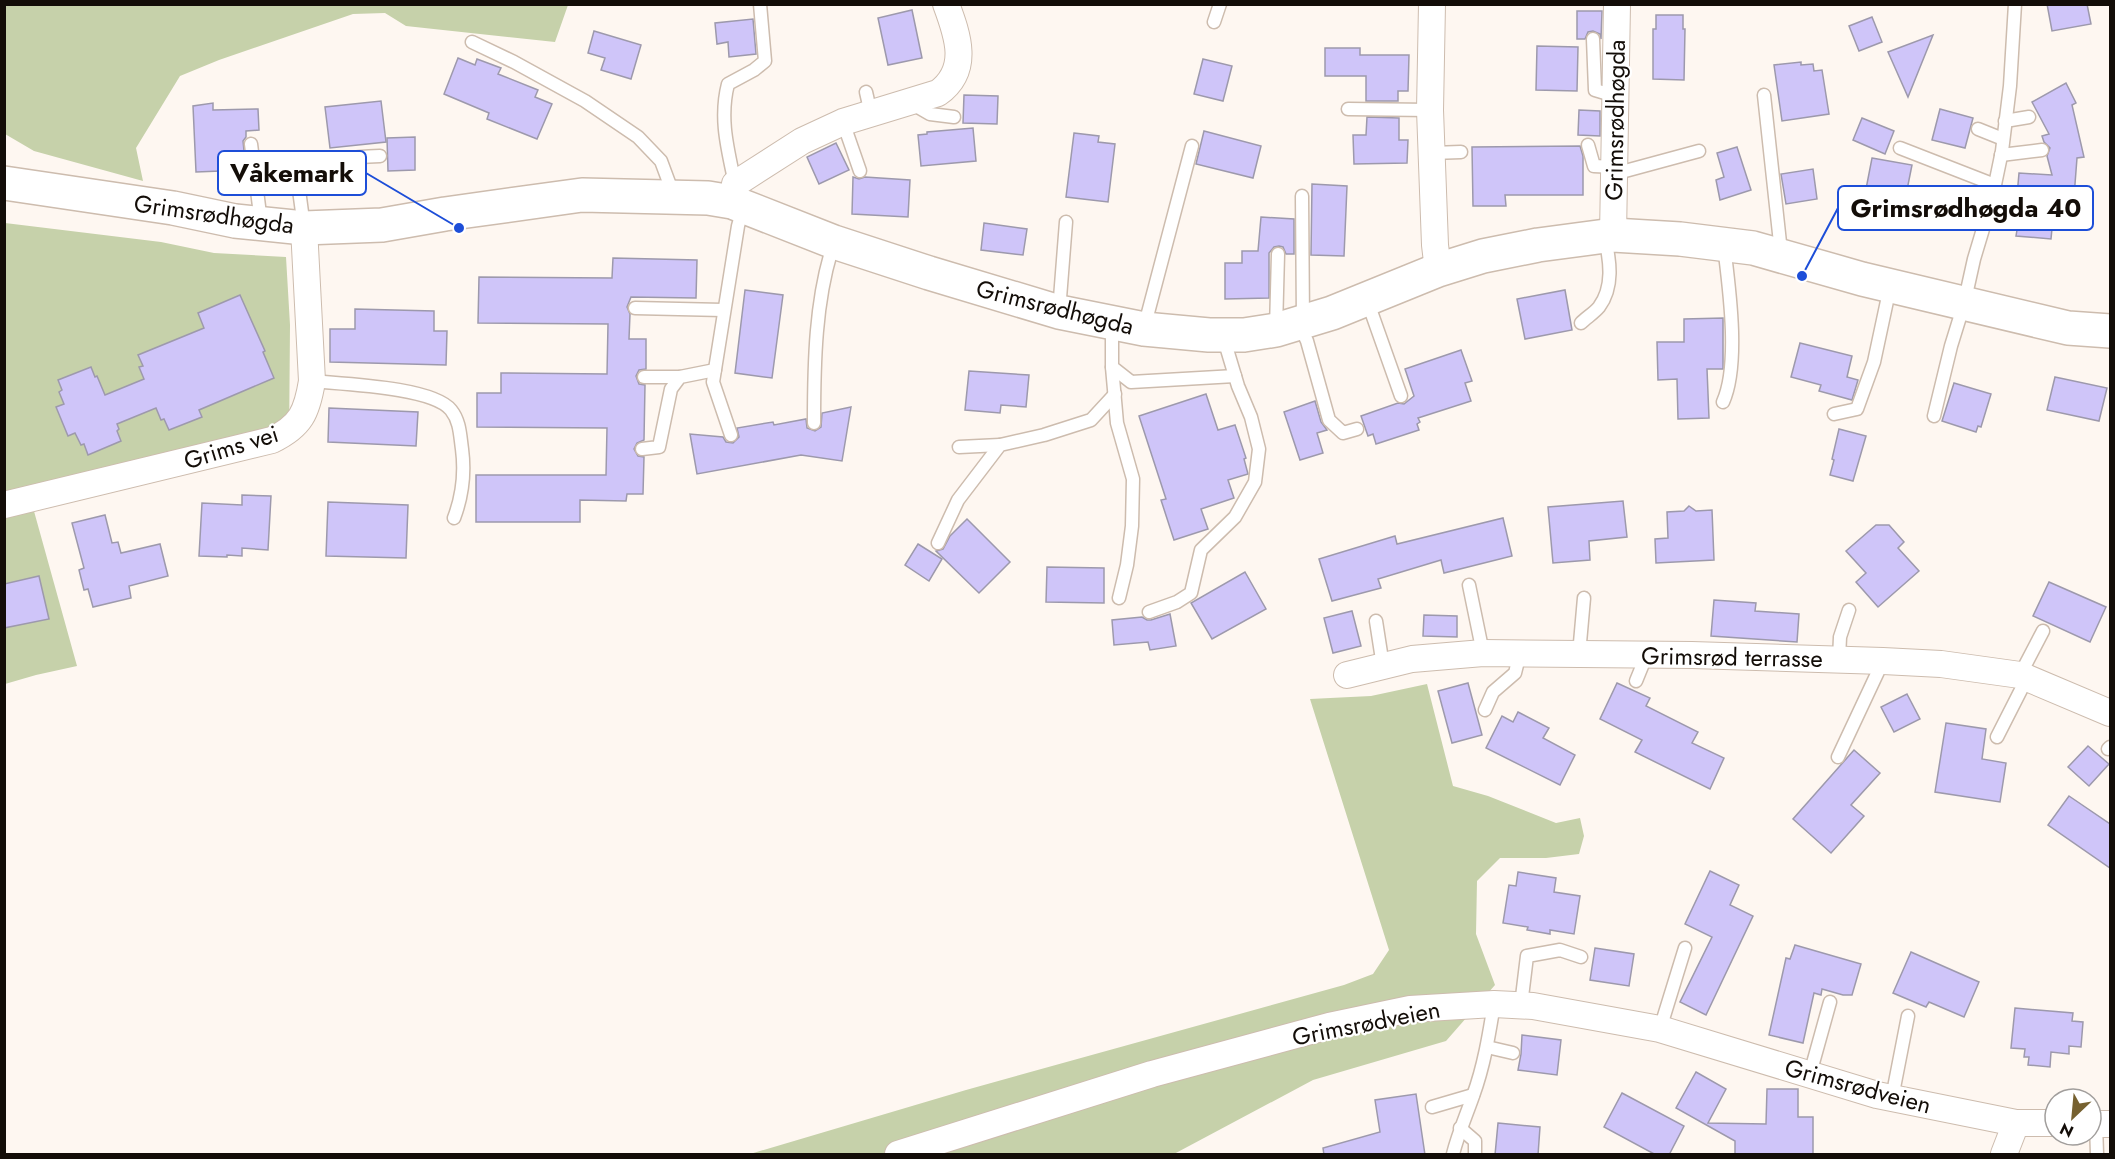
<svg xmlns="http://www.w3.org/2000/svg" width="2115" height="1159" font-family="Jost,sans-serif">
	<rect width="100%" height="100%" fill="#fef7f1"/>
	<g fill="#c6d1aa">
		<path d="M5 4H568V5L555 42 406 26 385 13 353 14 219 60 180 76 136 148 143 181 34 151 5 134Z"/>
		<path d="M5 223 161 242 214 253 286 257 290 325 289 445 32 504 77 666 36 675 5 684Z"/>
		<path d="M1427 684 1453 786 1488 796 1556 823 1580 818 1584 836 1579 854 1546 858H1500L1477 881 1476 934 1495 985 1446 1041 1313 1080 1174 1154H750L966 1090 1344 985 1373 974 1389 950 1310 699 1371 696Z"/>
	</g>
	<g fill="#cfc5f9" stroke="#9d99ac" stroke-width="1.5">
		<path d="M2047 4H2087L2091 24 2052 31Z"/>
		<path d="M912 10 922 58 888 65 878 18Z"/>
		<path d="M1577 11H1602L1601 39 1600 34 1593 31 1588 32 1585 39H1577Z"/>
		<path d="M1656 15H1683V29H1685L1684 80 1653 79V29H1656Z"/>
		<path d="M1872 17 1882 42 1859 51 1849 26Z"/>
		<path d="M753 19 756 54 729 57 728 42 717 44 715 23Z"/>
		<path d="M594 31 641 45 631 79 601 70 605 58 588 53Z"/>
		<path d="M1933 35 1908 97 1888 52Z"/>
		<path d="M1537 46 1578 47 1577 91 1536 90Z"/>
		<path d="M1325 48H1360V55H1409L1408 91H1398V101H1366V76H1325Z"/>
		<path d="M458 58 475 65 477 59 501 68 498 74 538 90 535 97 552 104 537 139 487 119 489 113 444 94Z"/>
		<path d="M1203 59 1232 66 1223 101 1194 94Z"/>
		<path d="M1801 62V65L1813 64 1814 71 1822 70 1829 114 1782 121 1774 65Z"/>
		<path d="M2066 83 2076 103 2072 105 2084 157 2077 158 2073 210 2054 208 2051 239 2016 236 2017 230H2014L2019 173 2052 175 2047 156 2050 148 2044 142 2042 136 2049 134 2032 102Z"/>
		<path d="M964 95 998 96 997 124 963 123Z"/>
		<path d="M381 101 386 142 330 148 325 107Z"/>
		<path d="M213 103V110L258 109 259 130 246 131V137L243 141 246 170 196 172 193 106Z"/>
		<path d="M1940 109 1973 118 1965 148 1932 140Z"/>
		<path d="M1579 110 1600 111V136L1578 135Z"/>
		<path d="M1367 117 1399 118V140H1408L1407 163 1354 164 1353 135H1366Z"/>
		<path d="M1862 118 1894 131 1885 154 1853 140Z"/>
		<path d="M973 128 976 161 921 166 918 135 927 134V132Z"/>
		<path d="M1204 131 1261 146 1253 178 1196 164Z"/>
		<path d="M1074 133 1099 136 1098 142 1115 144 1108 202 1066 197Z"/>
		<path d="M415 137V170L388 171 387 138Z"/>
		<path d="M836 143 849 170 819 184 807 157Z"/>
		<path d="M1580 146 1583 156V195H1505L1506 206H1473L1472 147Z"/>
		<path d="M1737 147 1751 190 1720 200 1716 180 1724 177 1717 153Z"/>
		<path d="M1872 158 1912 165 1905 200 1871 194 1872 190 1866 189Z"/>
		<path d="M1813 169 1817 199 1786 204 1781 174Z"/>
		<path d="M853 177 859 179 865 177 910 180 908 217 852 214Z"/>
		<path d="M1312 184 1347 186 1344 256 1311 255Z"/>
		<path d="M1261 217 1294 219V254H1286L1283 247 1279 246 1274 247 1269 253V298L1225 299V263H1242V251H1258Z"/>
		<path d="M984 223 1027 229 1023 255 981 250Z"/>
		<path d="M613 258 697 260 696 298 631 297 627 307 630 314 629 339H646V369L639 370 636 376 639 384 645 385 644 440 637 443 634 449 638 456 644 457 643 494H627L626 501 580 500V522H476V475H606L607 428 477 427V393H501V373L607 374 608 324 478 323 479 277 612 278Z"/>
		<path d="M745 290 783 295 772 378 735 373Z"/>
		<path d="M1565 290 1572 330 1525 339 1517 299Z"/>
		<path d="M240 295 265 351 263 352 274 378 199 410 202 417 169 430 164 419 161 420 156 408 117 424 119 429 117 431 121 441 88 455 84 444 81 445 75 433 68 436 56 407 64 404 59 392 62 390 58 380 91 367 95 377 97 376 105 395 144 379 139 367 143 366 138 355 204 328 198 313Z"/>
		<path d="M355 309 434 311V331H447L446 365 330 362V329H355Z"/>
		<path d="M1723 318V369H1707L1709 418 1678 419 1677 379 1658 380 1657 342H1684V319Z"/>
		<path d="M1800 343 1852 356 1847 377 1858 380 1852 400 1819 391 1821 385 1791 377Z"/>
		<path d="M1461 350 1472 381 1465 383 1471 401 1418 418 1420 422 1417 424 1419 430 1376 444 1373 434 1368 436 1361 416 1398 403 1404 404 1414 396 1405 369Z"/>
		<path d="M969 371 1029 375 1026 407 1001 405 1000 413 965 410Z"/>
		<path d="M2055 377 2107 388 2099 421 2047 410Z"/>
		<path d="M1954 383 1991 394 1981 427 1978 426 1976 432 1942 421Z"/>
		<path d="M1206 394 1218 430 1235 425 1246 458 1244 459 1248 474 1228 480 1234 498 1201 509 1208 529 1174 540 1161 500 1166 499 1139 416Z"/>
		<path d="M1315 401 1321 422 1327 430 1317 433 1323 453 1300 460 1284 412Z"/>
		<path d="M851 407 842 461 801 455 697 474 690 434 723 437 726 442 733 443 739 437 737 428 773 422 774 425 806 419 807 428 815 431 821 427 822 413Z"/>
		<path d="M329 408 418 412 416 446 328 442Z"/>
		<path d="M1839 429 1866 436 1853 481 1830 475 1834 460 1832 459Z"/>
		<path d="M242 495 271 496 268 550 242 548V556L227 555V557L199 556 202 503 242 505Z"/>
		<path d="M1623 501 1627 537 1589 541 1590 560 1553 563 1548 507Z"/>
		<path d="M328 502 408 505 406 558 326 556Z"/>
		<path d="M1689 506 1696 511 1712 510 1714 560 1656 563 1655 539 1668 538 1667 512 1684 511Z"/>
		<path d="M105 515 112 543 118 542 121 553 160 544 168 576 129 586 131 598 93 607 88 589 84 590 79 570 84 568 72 523Z"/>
		<path d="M1503 518 1512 556 1444 573 1441 560 1378 579 1381 588 1332 601 1319 559 1395 536 1397 544Z"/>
		<path d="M967 519 1010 562 979 593 936 551 943 549 950 536Z"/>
		<path d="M1876 525H1889L1904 542 1898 548 1919 571 1878 607 1856 582 1866 573 1846 551Z"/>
		<path d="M918 544 942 559 929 581 905 565Z"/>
		<path d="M1047 567 1104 568V603L1046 602Z"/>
		<path d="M1245 572 1266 609 1212 639 1191 603Z"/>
		<path d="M39 576 49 619 4 628V584Z"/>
		<path d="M2049 582 2106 607 2090 642 2033 616Z"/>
		<path d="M1714 600 1756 603 1755 611 1799 614 1797 642 1711 636Z"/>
		<path d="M1352 611 1361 646 1333 653 1324 618Z"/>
		<path d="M1170 614 1176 646 1150 650 1148 642 1114 645 1112 620 1142 617 1147 620H1151Z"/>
		<path d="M1424 615 1457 616V637L1423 636Z"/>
		<path d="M1468 683 1482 735 1452 743 1438 691Z"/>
		<path d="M1617 683 1650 698 1646 706 1698 732 1692 743 1724 758 1710 789 1635 752 1642 740 1600 719Z"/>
		<path d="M1907 694 1920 719 1894 732 1881 707Z"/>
		<path d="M1518 712 1549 728 1543 738 1575 755 1560 785 1486 748 1502 716 1513 722Z"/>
		<path d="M1946 723 1986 729 1982 759 2006 763 2000 802 1935 792Z"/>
		<path d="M2088 746 2109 764 2089 786 2068 767Z"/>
		<path d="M1854 750 1880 773 1851 805 1864 816 1831 853 1793 819Z"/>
		<path d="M2069 796 2110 824V868L2048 825Z"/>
		<path d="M1710 871 1739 885 1730 905 1753 916 1706 1015 1680 1002 1712 937 1685 924Z"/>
		<path d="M1518 872 1556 878 1554 892 1580 896 1574 934 1550 930V934L1527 930 1528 927 1503 923 1509 885 1516 886Z"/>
		<path d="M1795 945 1861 964 1852 995H1843L1822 989 1821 995 1814 993 1803 1043 1769 1035 1786 958 1790 959Z"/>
		<path d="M1595 948 1634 954 1629 986 1590 980Z"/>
		<path d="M1911 952 1979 982 1964 1017 1929 1002 1926 1007 1893 993Z"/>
		<path d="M2015 1008 2073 1013 2072 1021 2083 1022 2081 1047 2069 1046V1054L2051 1052 2050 1067 2028 1065 2029 1057H2024L2025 1049 2011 1048Z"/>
		<path d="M1522 1035 1561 1040 1557 1075 1518 1070 1521 1054Z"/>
		<path d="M1696 1072 1726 1089 1708 1123 1766 1124 1767 1089H1798V1117H1813V1155H1735V1141L1676 1108Z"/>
		<path d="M1622 1093 1684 1126 1669 1155H1656L1604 1127Z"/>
		<path d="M1416 1094 1425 1155H1324L1323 1148 1380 1132 1375 1100Z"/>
		<path d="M1498 1123 1540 1127 1538 1155H1495Z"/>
	</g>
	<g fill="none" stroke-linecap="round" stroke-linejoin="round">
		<defs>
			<g id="lane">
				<path d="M1214 22 1220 4"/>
				<path d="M1593 39 1595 90 1615 96"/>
				<path d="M472 42 514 62 585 101 638 137 661 161 674 196"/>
				<path d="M866 92 871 114"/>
				<path d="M1764 95 1781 252"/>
				<path d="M911 103 930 114 954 117"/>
				<path d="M1348 109 1430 110"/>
				<path d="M2005 121 2029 117"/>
				<path d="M843 122 860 171"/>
				<path d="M1978 129 2003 139"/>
				<path d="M251 144 261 222"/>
				<path d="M1588 145 1594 166 1614 167"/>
				<path d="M1900 148 1995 185"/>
				<path d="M1432 153 1461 152"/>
				<path d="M2001 155 2042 150"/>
				<path d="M1614 174 1699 151"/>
				<path d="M735 184C728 150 719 119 728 84L754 70 765 61 760 4"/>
				<path d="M1302 196 1303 321"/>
				<path d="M304 227 299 190 307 170C331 159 353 157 380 156"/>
				<path d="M1367 300 1401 396"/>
				<path d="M635 308 723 310"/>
				<path d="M1059 311 1066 222"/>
				<path d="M1581 323C1586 318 1594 313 1599 307 1614 287 1610 261 1605 238"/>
				<path d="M1299 324 1307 341 1329 420 1343 433 1357 429"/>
				<path d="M1112 325V367L1131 382 1235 376"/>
				<path d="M1144 328 1192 146"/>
				<path d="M1276 329 1278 254"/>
				<path d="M1112 367 1117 423 1133 479 1132 526 1127 565 1119 598"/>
				<path d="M644 377H680"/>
				<path d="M312 381C342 384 433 387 451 410 460 421 460 435 462 449 465 472 462 497 454 518"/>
				<path d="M1723 402C1740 364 1729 287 1724 246"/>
				<path d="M1834 414 1857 409 1874 362 1890 287"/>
				<path d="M1934 416 1951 346 1964 304 1974 259 1992 199 2002 151 2010 86 2015 4"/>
				<path d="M814 423C814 365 815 298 834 243"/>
				<path d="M731 435 713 382 738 226 743 208"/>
				<path d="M959 447 1000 445"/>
				<path d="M642 449 659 447 671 389 680 377 715 370"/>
				<path d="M938 543 958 500 1000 445 1044 435 1091 420 1115 394"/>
				<path d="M1469 585 1483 653"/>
				<path d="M1149 612 1177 602 1191 593 1201 550 1235 517 1255 482 1259 449 1251 417 1238 386 1223 336"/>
				<path d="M1376 621 1383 666"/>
				<path d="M1579 654 1584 598"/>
				<path d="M1839 659 1840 637 1849 610"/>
				<path d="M2020 675 2043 631"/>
				<path d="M1636 681 1647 654"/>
				<path d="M1485 710 1493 692 1515 673 1520 653"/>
				<path d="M1997 737 2027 678"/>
				<path d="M2108 749 2110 747"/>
				<path d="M1838 757 1883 661"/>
				<path d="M1521 1005 1527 956 1560 950 1581 957"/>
				<path d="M1660 1029 1685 948"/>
				<path d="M1487 1047 1513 1053"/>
				<path d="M1810 1074 1830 1002"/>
				<path d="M1892 1098 1908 1016"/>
				<path d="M1432 1107 1473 1095"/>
				<path d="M2096 1124 2097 1154"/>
				<path d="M1460 1128 1475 1141V1154"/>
				<path d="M1453 1154C1458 1134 1466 1116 1473 1096 1484 1066 1489 1035 1494 1004"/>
			</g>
			<g id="street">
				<path d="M1432 4 1430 110 1435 245 1438 270"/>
				<path d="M732 202 735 184 802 141 843 122 938 93C970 70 958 36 946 4"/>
				<path d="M1613 235 1617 4"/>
				<path d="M4 505 272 440C301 426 307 412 312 381L304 228"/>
				<path d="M1347 675 1412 659 1483 653 1692 655 1883 661 1941 664 2020 675 2110 713"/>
				<path d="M2091 1124H2110"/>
				<path d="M898 1154 1152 1074 1329 1026 1410 1009 1494 1004 1533 1006 1660 1029 1877 1095 2016 1123H2055"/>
				<path d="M2004 1154 2016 1123"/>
			</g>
			<path id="secondary" d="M4 183 173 208 235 221 304 228 382 225 445 214 582 195 708 198 732 202 834 242 929 273 1059 312 1144 329 1209 335H1244L1276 330 1332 313 1438 270 1483 256 1538 245 1613 235 1680 239 1753 248 1862 279 2068 328 2110 331"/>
		</defs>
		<use href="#lane" stroke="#cdbcae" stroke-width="15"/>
		<use href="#street" stroke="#cdbcae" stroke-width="28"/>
		<use href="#secondary" stroke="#cdbcae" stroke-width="36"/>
		<use href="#lane" stroke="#fff" stroke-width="12"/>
		<use href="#street" stroke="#fff" stroke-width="26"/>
		<use href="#secondary" stroke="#fff" stroke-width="33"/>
	</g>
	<g text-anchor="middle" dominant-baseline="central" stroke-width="4.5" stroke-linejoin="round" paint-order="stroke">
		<g font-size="24" fill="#130d08" stroke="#fff">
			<text transform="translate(1615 120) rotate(-89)">Grimsrødhøgda</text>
			<text transform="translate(214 214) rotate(8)">Grimsrødhøgda</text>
			<text transform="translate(1055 307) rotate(14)">Grimsrødhøgda</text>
			<text transform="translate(231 447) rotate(-17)">Grims vei</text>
			<text transform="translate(1732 657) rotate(1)">Grimsrød terrasse</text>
			<text transform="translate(1366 1023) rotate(-11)">Grimsrødveien</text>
			<text transform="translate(1858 1086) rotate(15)">Grimsrødveien</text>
		</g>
	</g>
	<path fill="none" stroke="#1d4ed8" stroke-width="2" d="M459 228L366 173M1802 276L1838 208"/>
	<g fill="#1d4ed8" stroke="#fff" stroke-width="2">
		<circle cx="459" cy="228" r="6"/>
		<circle cx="1802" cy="276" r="6"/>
	</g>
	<g fill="#fff" stroke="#1d4ed8" stroke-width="2">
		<rect x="218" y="151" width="148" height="44" rx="6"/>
		<rect x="1838" y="186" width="255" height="44" rx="6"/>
	</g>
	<g font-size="26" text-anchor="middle" font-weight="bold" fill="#130d08">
		<text x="292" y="182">Våkemark</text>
		<text x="1966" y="217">Grimsrødhøgda 40</text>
	</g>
	<rect width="2115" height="1159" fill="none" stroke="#130d08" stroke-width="12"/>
	<g transform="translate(2073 1117) rotate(206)"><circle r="28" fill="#ffffff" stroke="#a19e9c" stroke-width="1.5"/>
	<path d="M0-4.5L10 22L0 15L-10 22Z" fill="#766130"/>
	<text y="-9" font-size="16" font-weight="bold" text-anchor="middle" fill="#130d08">N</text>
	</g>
</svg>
